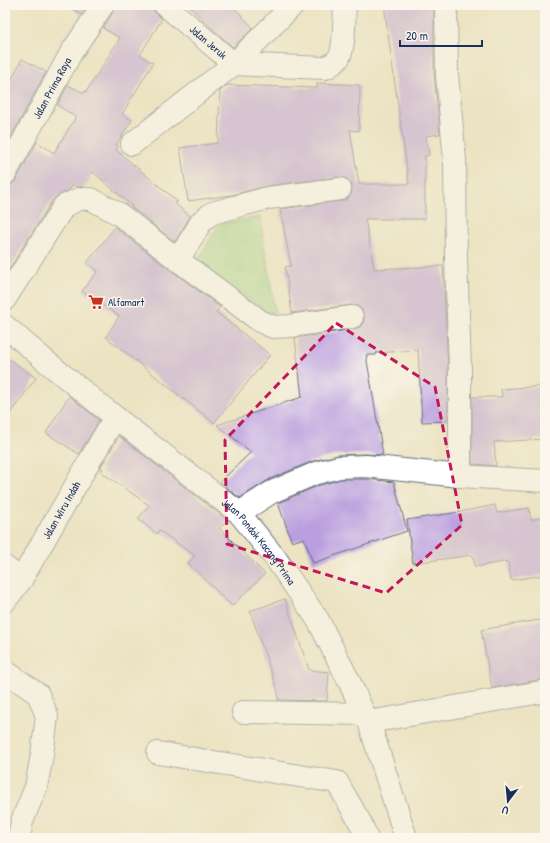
<svg xmlns="http://www.w3.org/2000/svg" width="550" height="843" font-family="'Patrick Hand',sans-serif">
	<rect width="100%" height="100%" fill="#fbf7ec"/>
	<filter id="ink" filterUnits="userSpaceOnUse"><feTurbulence type="fractalNoise" baseFrequency=".025" numOctaves="2"/><feDisplacementMap in="SourceGraphic" scale="8" xChannelSelector="R" yChannelSelector="G"/><feConvolveMatrix kernelMatrix="1 2 1 2 8 2 1 2 1" color-interpolation-filters="sRGB"/></filter>
	<filter id="wash" filterUnits="userSpaceOnUse"><feTurbulence type="fractalNoise" baseFrequency=".012" numOctaves="4" result="noise"/><feDisplacementMap in="SourceGraphic" scale="16" xChannelSelector="R" yChannelSelector="G"/><feGaussianBlur stdDeviation="0.9" result="paint"/><feColorMatrix in="noise" values="0 0 0 0 0 0 0 0 0 0 0 0 0 0 0 0 0 1.4 0 .05"/><feComposite in="paint" operator="in"/></filter>
	<g filter="url(#wash)">
		<rect width="100%" height="100%" fill="#ece3c3"/>
		<path fill="#9ad183" stroke="#5a8070" d="M260 217 275 312 257 315 196 263 219 224Z"/>
		<g id="blocks">
			<g fill="#ba9edf">
				<path d="M66 5H88L82 15Z"/>
				<path d="M115 5H153V10L162 19 140 55 153 63 122 114 132 120 116 145 118 147 116 150 178 202 174 203 190 216 175 242 131 207 132 206 93 172 84 186 77 187 73 184 69 190 59 195 53 199 5 276V186L11 185 16 180 37 142 54 153 76 117 57 105 68 85 84 93 85 91 86 92 120 38 103 28 113 12Z"/>
				<path d="M188 5H232L253 28 233 47 213 29Z"/>
				<path d="M384 5H434V75L440 134 426 136 429 155 425 156V219H365L374 269 443 266 448 368V421L422 422 418 350 376 353V355H366L383 455 366 454 338 455 313 461 270 479 240 498 220 482 251 452 217 425 302 397 295 338 354 329 360 327 364 321V316L362 310 357 306 351 305 292 313 285 267 291 266 280 209 342 201 347 199 351 194 352 187 350 182 345 178 338 177 266 186 232 195 188 201 180 148 218 143 220 91 227 85 317 88V83L360 85 359 131 350 130 359 184H409Z"/>
				<path d="M22 59 46 72 5 148V75L12 79Z"/>
				<path d="M115 227 170 270 220 307 216 312 270 355 214 423 106 337 119 316 82 291 98 271 87 263Z"/>
				<path d="M5 356 36 378 5 420Z"/>
				<path d="M545 386V439L494 442 496 466 472 464V397H502L501 389Z"/>
				<path d="M69 396 99 420 79 454 46 433Z"/>
				<path d="M119 436 227 520 219 528 265 574 232 606 188 563 195 556 159 530 157 534 138 519 149 505 101 472 103 469 100 468Z"/>
				<path d="M341 479H366L394 482 407 531 313 563 304 538 292 542 278 503 320 485Z"/>
				<path d="M495 505 497 513 529 508 531 520 540 518 545 547V575L511 580 508 561 475 567 473 555 413 563 407 520 460 512Z"/>
				<path d="M285 599 309 670 329 672 327 701 278 700V692L250 611Z"/>
				<path d="M545 619V680H539L492 688 481 630Z"/>
			</g>
		</g>
	</g>
	<g filter="url(#ink)">
		<use href="#blocks" fill-opacity="0" stroke="#646e81" stroke-width="1"/>
		<g fill="none" stroke-linecap="round" stroke-linejoin="round">
			<defs>
				<g id="minor">
					<path id="s1" d="M165 5 234 64 325 68C330 66 334 63 338 59 345 50 344 17 345 5"/>
					<path d="M446 5 447 75 455 160 456 260 460 368V476"/>
					<path d="M132 144 234 64 293 5"/>
					<path id="s2" d="M5 174 71 53 103 5"/>
					<path d="M178 260 202 221 212 213 268 198 340 189"/>
					<path d="M5 299 64 206 79 199H91L119 214 178 260 260 321 273 327 290 326 352 317"/>
					<path d="M239 513 272 492 316 473 339 467 366 466 460 476 545 481"/>
					<path d="M5 567 21 580"/>
					<path id="s3" d="M5 601 21 580 115 417"/>
					<path d="M5 671 38 694 47 716 42 755 36 787 22 821 19 838"/>
					<path d="M243 712 364 714"/>
					<path d="M369 722 541 692"/>
					<path d="M158 753 337 782 361 824 367 838"/>
				</g>
				<g id="tertiary">
					<path id="s4" d="M5 326 48 363 115 417 239 513 276 559 318 620 349 681 364 714 369 722 406 838"/>
				</g>
			</defs>
			<use href="#minor" stroke="#646e81" stroke-width="24"/>
			<use href="#tertiary" stroke="#646e81" stroke-width="24"/>
			<use href="#minor" stroke="#fff" stroke-width="22"/>
			<use href="#tertiary" stroke="#fff" stroke-width="22"/>
		</g>
	</g>
	<path d="M0 0H550V843H0ZM336 323 435 387 462 525 386 593 227 544 225 440Z" fill="#ece3c3" fill-opacity=".55" fill-rule="evenodd"/>
	<path fill="none" stroke="#c2185b" stroke-width="3" stroke-dasharray="8 5" stroke-linejoin="round" d="M336 323 435 387 462 525 386 593 227 544 225 440Z"/>
	<defs>
		<symbol id="supermarket-bare" viewBox="-9 -9 18 18"><path d="M-6-5.5h2.5l.6 2H6L4.5 2H-2.5L-4.4-4H-6ZM-1.5 3.2a1.3 1.3 0 1 0 .1 0ZM3 3.2a1.3 1.3 0 1 0 .1 0Z" fill="#c8321e" stroke="#fbf7ec" stroke-width="2.5" paint-order="stroke"/></symbol>
	</defs>
	<g fill-rule="evenodd">
		<use href="#supermarket-bare" x="85" y="291" width="22" height="22"/>
	</g>
	<g text-anchor="middle" dominant-baseline="central" stroke-width="3" stroke-linejoin="round" paint-order="stroke">
		<g font-size="11" fill="#1b2f5e" stroke="#fbf7ec">
			<text stroke="none"><textPath href="#s1" startOffset="57">Jalan Jeruk</textPath></text>
			<text stroke="none"><textPath href="#s2" startOffset="98">Jalan Prima Raya</textPath></text>
			<text stroke="none"><textPath href="#s3" startOffset="107">Jalan Wiru Indah</textPath></text>
			<text stroke="none"><textPath href="#s4" startOffset="334">Jalan Pondok Kacang Prima</textPath></text>
		</g>
		<g font-size="11" fill="#1b2f5e" stroke="#fbf7ec" text-anchor="start">
			<text x="108" y="302">Alfamart</text>
		</g>
	</g>
	<rect width="550" height="843" fill="none" stroke="#fbf7ec" stroke-width="20"/>
	<g transform="translate(508 801) rotate(196)" stroke="#fbf7ec" stroke-width="3" paint-order="stroke">
	<path d="M0-3L7 15L0 10L-7 15Z" fill="#1b2f5e"/>
	<text y="-6" font-size="11" font-weight="bold" text-anchor="middle" fill="#1b2f5e">U</text>
	</g>
	<path d="M400 40v6h82v-6" fill="none" stroke="#1b2f5e" stroke-width="2"/>
	<text x="406" y="40" font-size="12" fill="#1b2f5e" stroke="#fbf7ec" stroke-width="3" paint-order="stroke">20 m</text>
</svg>
